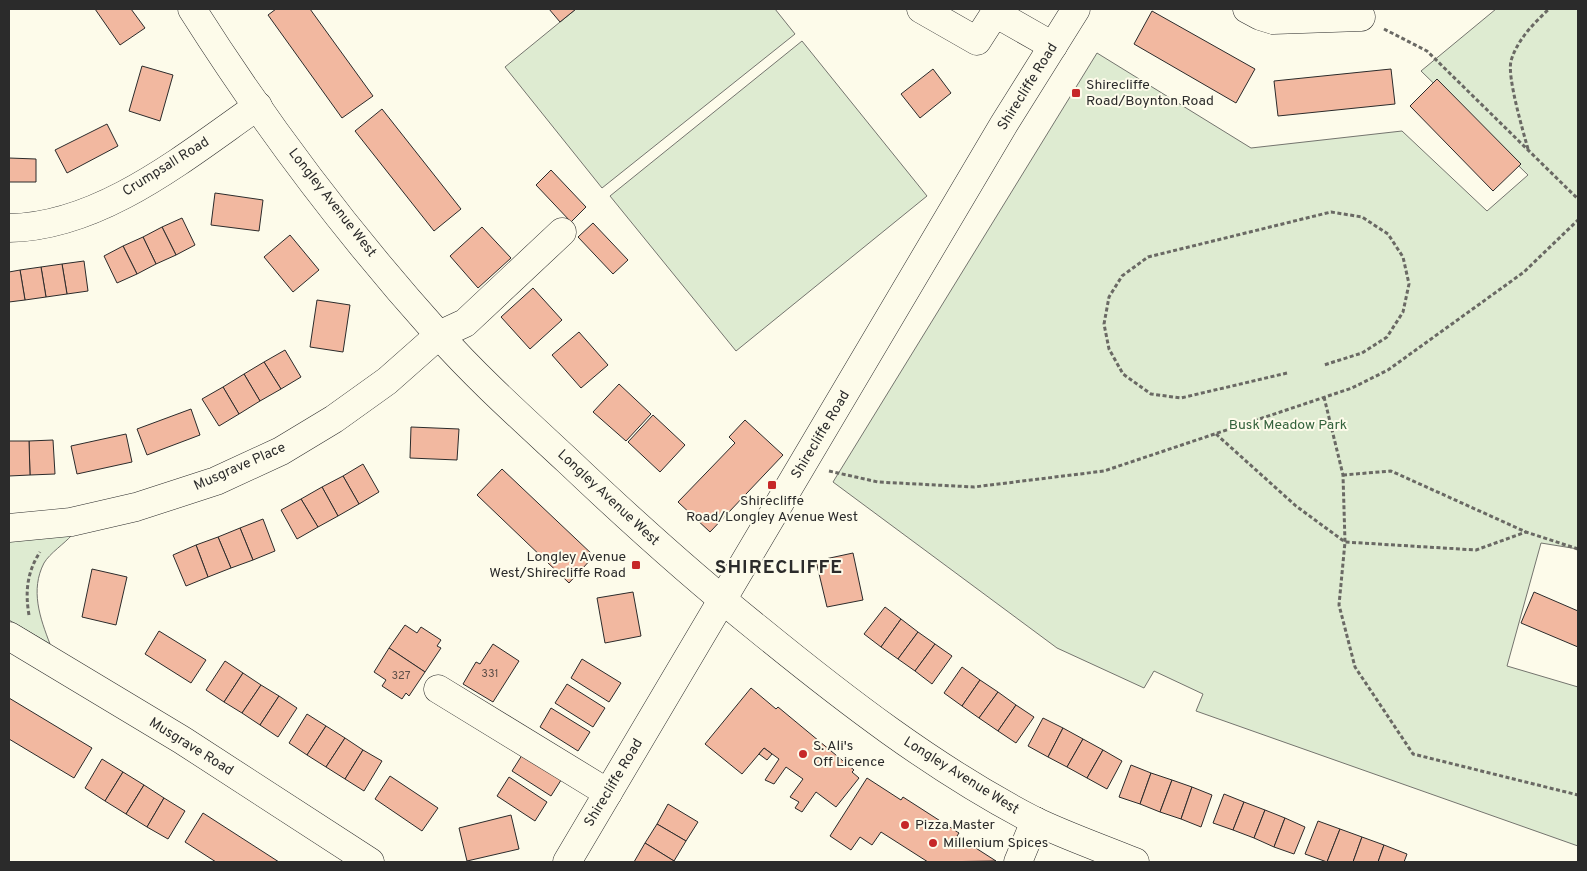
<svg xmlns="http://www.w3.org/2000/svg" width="1587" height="871" font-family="Overpass,sans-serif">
	<rect width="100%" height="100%" fill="#fdfbea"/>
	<g fill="#deebd1" stroke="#74746e">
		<path d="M576 9H775L795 34 602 188 505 67Z"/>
		<path d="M1496 9H1578V549L1541 543 1507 666 1578 687V846L1196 711 1203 694 1154 671 1144 688 1057 648 833 482 1097 53 1251 148 1402 131 1487 211 1528 175 1421 71Z"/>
		<path d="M802 41 927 196 736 351 610 196Z"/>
		<path d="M72 535C64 544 50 553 44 563 30 590 40 618 50 644L9 620V536Z"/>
	</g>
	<g fill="#f2b8a0" stroke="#2b2b2b">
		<path d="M95 9H131L145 28 120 45Z"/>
		<path d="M276 9H310L373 96 342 118 268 15Z"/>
		<path d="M549 9H576L560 22Z"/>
		<path d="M1152 11 1255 69 1236 103 1134 44Z"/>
		<path d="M142 66 173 75 160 121 129 111Z"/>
		<path d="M933 69 951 93 920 118 901 94Z"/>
		<path d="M1391 69 1395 104 1278 116 1274 81Z"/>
		<path d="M1437 79 1521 164 1493 191 1410 106Z"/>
		<path d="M382 109 461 209 434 231 355 131Z"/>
		<path d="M107 124 118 146 67 173 55 150Z"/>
		<path d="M9 158 36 159V182H9Z"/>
		<path d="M551 170 586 207 571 222 536 185Z"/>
		<path d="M215 193 263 200 259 231 211 225Z"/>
		<path d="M182 218 195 245 176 255 162 227Z"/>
		<path d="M593 223 628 260 613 274 578 237Z"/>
		<path d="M162 227 176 255 156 264 143 237Z"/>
		<path d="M482 227 511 258 478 288 450 256Z"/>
		<path d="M290 235 319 270 293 292 264 257Z"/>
		<path d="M143 237 156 264 137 274 123 246Z"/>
		<path d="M123 246 137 274 117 283 104 256Z"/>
		<path d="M84 261 88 291 67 294 62 264Z"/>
		<path d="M62 264 67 294 46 297 41 267Z"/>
		<path d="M41 267 46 297 25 300 20 270Z"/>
		<path d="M20 270 25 300 9 302V272Z"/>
		<path d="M533 288 562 320 530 349 501 317Z"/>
		<path d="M317 300 350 305 343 352 310 347Z"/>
		<path d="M579 332 608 365 581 388 552 355Z"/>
		<path d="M285 350 301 377 281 389 264 362Z"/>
		<path d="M264 362 281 389 260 401 244 374Z"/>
		<path d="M244 374 260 401 239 414 223 387Z"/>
		<path d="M619 384 651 414 626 441 593 412Z"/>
		<path d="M223 387 239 414 219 426 202 399Z"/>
		<path d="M191 409 200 435 147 455 137 429Z"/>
		<path d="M653 415 685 445 660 472 628 442Z"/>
		<path d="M745 420 783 455 710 532 678 502 735 443 729 437Z"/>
		<path d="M411 427 459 429 457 460 410 458Z"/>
		<path d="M126 434 132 462 77 474 71 446Z"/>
		<path d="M53 440 55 474 30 475 29 441Z"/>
		<path d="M9 441H29L30 475 9 476Z"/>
		<path d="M363 464 379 492 359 504 343 476Z"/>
		<path d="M502 469 594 556 569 583 477 495Z"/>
		<path d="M343 476 359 504 338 516 322 487Z"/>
		<path d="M322 487 338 516 318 527 301 499Z"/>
		<path d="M301 499 318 527 297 539 281 510Z"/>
		<path d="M263 519 275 551 253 560 240 528Z"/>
		<path d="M240 528 253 560 231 568 218 537Z"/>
		<path d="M218 537 231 568 208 577 196 545Z"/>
		<path d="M196 545 208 577 186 586 173 555Z"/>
		<path d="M853 553 863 600 827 607 816 561Z"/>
		<path d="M92 569 127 577 116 625 82 617Z"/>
		<path d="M633 592 641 636 605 643 597 598Z"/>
		<path d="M1534 592 1578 611V647L1521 623Z"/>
		<path d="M885 607 901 619 881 647 864 634Z"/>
		<path d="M901 619 918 632 898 659 881 647Z"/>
		<path d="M405 625 417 633 421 627 441 640 437 646 441 648 425 672 389 648Z"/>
		<path d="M159 631 206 660 191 683 145 654Z"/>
		<path d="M918 632 935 644 915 671 898 659Z"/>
		<path d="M493 644 519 661 493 702 463 684 476 662 480 664Z"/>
		<path d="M935 644 952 656 932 684 915 671Z"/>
		<path d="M389 648 425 672 409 696 406 693 402 699 382 686 386 680 374 672Z"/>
		<path d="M582 659 621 683 609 702 571 678Z"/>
		<path d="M225 661 243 673 224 702 206 690Z"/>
		<path d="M962 667 980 680 962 706 944 693Z"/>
		<path d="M243 673 261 685 242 713 224 702Z"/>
		<path d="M980 680 998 692 979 718 962 706Z"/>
		<path d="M567 684 605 708 593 727 555 703Z"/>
		<path d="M261 685 279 696 260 725 242 713Z"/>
		<path d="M751 688 776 709 778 707 854 770 852 772 859 778 836 807 816 792 802 812 795 808 799 802 790 797 803 779 786 767 774 784 765 780 779 759 764 748 742 774 705 744Z"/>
		<path d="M998 692 1016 705 998 731 979 718Z"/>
		<path d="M279 696 297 708 278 737 260 725Z"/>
		<path d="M9 698 92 748 74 778 9 739Z"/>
		<path d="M1016 705 1034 717 1016 743 998 731Z"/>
		<path d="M551 708 590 732 578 751 540 727Z"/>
		<path d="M307 714 326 726 307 755 289 743Z"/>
		<path d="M1043 718 1063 728 1048 757 1028 746Z"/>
		<path d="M326 726 345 738 326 767 307 755Z"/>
		<path d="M1063 728 1083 739 1067 767 1048 757Z"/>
		<path d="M345 738 363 750 345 779 326 767Z"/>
		<path d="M1083 739 1103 750 1087 778 1067 767Z"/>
		<path d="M764 748 772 754 767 760 759 754Z"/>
		<path d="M363 750 382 761 364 791 345 779Z"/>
		<path d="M1103 750 1122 761 1107 789 1087 778Z"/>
		<path d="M524 752 563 777 551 796 512 771Z"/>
		<path d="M102 759 123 772 105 801 85 788Z"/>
		<path d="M1131 765 1151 773 1140 804 1119 797Z"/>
		<path d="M123 772 144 785 126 814 105 801Z"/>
		<path d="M1151 773 1172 780 1160 812 1140 804Z"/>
		<path d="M390 776 438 808 422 831 375 799Z"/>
		<path d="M509 777 547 802 535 821 497 796Z"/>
		<path d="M867 778 901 800 903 797 959 833 957 836 996 861 928 862 881 832 872 845 860 837 851 850 830 836Z"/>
		<path d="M1172 780 1192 787 1181 819 1160 812Z"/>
		<path d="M144 785 164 798 147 827 126 814Z"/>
		<path d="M1192 787 1212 795 1201 827 1181 819Z"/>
		<path d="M1224 794 1244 802 1233 830 1213 823Z"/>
		<path d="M164 798 185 811 168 839 147 827Z"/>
		<path d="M1244 802 1265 810 1254 838 1233 830Z"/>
		<path d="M668 804 698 822 686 841 657 824Z"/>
		<path d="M1265 810 1285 818 1274 847 1254 838Z"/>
		<path d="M203 813 279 862H216L185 842Z"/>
		<path d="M511 815 519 849 467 861 459 828Z"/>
		<path d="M1285 818 1305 827 1294 854 1274 847Z"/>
		<path d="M1318 821 1340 829 1327 862 1305 854Z"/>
		<path d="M657 824 686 841 674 861 645 843Z"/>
		<path d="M1340 829 1362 837 1353 862H1327Z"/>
		<path d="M1362 837 1384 845 1378 862H1353Z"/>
		<path d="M645 843 674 861 673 862H634Z"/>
		<path d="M1384 845 1407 854 1404 862H1378Z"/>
	</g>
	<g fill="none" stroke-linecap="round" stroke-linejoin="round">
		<defs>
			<g id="minor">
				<path d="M192 9C263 121 349 235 438 334 478 379 524 420 568 461 629 519 691 575 757 628 844 699 933 768 1033 820 1066 836 1101 848 1135 862"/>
				<path d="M921 9 977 41 995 13 1053 46"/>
				<path d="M1247 9 1260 16 1273 20 1361 17"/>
				<path d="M9 228C101 227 186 156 258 106"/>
				<path d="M9 528 71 522 136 507 216 481 281 451 334 419 387 381 439 335 465 323 562 232"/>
				<path d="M9 636 182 740 370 862"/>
				<path d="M438 689 608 793"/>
				<path d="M567 862 1004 124 1076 9"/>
				<path d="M1018 862 1035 821"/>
			</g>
		</defs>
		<use href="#minor" stroke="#2b2b2b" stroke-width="29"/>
		<g stroke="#6a6964" stroke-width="3" stroke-dasharray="4 2.5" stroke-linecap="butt">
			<path d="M1384 29 1427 51 1578 199"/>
			<path d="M1528 149C1523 131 1507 77 1511 61 1517 40 1534 23 1549 9"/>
			<path d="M1287 373 1181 398 1151 394 1123 374 1109 349 1104 324 1109 297 1122 276 1148 257 1331 212 1362 217 1388 234 1403 257 1409 284 1403 312 1387 337 1362 353 1324 365"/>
			<path d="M1324 397 1343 475 1345 542 1339 605 1355 667 1413 754 1578 795"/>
			<path d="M1216 434 1296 506 1345 542 1476 550 1526 532"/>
			<path d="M829 471 878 482 974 487 1104 471 1352 388 1388 370 1524 272 1578 220"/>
			<path d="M1343 475 1391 471 1526 532 1578 549"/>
			<path d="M29 615C25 592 27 572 40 552"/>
		</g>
		<use href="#minor" stroke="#fdfbea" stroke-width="28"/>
	</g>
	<g fill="#c62828" stroke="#fdfbea" stroke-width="2">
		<rect x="1071" y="88" width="10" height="10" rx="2.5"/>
		<rect x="767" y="480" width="10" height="10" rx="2.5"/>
		<rect x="631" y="560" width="10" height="10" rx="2.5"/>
		<circle cx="803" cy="754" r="5"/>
		<circle cx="905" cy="825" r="5"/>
		<circle cx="933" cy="843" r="5"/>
	</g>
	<g text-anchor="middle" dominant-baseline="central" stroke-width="4" stroke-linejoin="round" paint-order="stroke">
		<g font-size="11" fill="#5d4e48">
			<text x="490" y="674">331</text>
			<text x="401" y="676">327</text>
		</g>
		<g font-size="14" fill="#2b2b2b" stroke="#fdfbea" text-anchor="start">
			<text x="1086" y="85">Shirecliffe<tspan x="1086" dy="16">Road/Boynton Road</tspan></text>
			<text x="772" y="501" text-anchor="middle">Shirecliffe<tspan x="772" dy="16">Road/Longley Avenue West</tspan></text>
			<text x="626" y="557" text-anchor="end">Longley Avenue<tspan x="626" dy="16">West/Shirecliffe Road</tspan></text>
			<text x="813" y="746">S. Ali's<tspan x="813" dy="16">Off Licence</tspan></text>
			<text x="915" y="825">Pizza Master</text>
			<text x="943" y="843">Millenium Spices</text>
		</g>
		<g font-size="14" fill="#2b2b2b" stroke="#fdfbea">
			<text transform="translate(1028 87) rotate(-58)">Shirecliffe Road</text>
			<text transform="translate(166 167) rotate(-32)">Crumpsall Road</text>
			<text transform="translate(332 203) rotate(52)">Longley Avenue West</text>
			<text transform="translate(821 435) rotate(-59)">Shirecliffe Road</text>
			<text transform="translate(240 467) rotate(-24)">Musgrave Place</text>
			<text transform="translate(608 498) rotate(43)">Longley Avenue West</text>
			<text transform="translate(191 747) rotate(32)">Musgrave Road</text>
			<text transform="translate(961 776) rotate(32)">Longley Avenue West</text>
			<text transform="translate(614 783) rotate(-59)">Shirecliffe Road</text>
		</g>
		<g font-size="14" fill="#34623c" stroke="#fdfbea">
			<text x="1288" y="425">Busk Meadow Park</text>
		</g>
		<g font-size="19" font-weight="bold" letter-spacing="1" fill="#2b2b2b" stroke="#fdfbea">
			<text x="779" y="568">SHIRECLIFFE</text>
		</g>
	</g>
	<rect width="1587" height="871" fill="none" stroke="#2b2b2b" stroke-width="20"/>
</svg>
